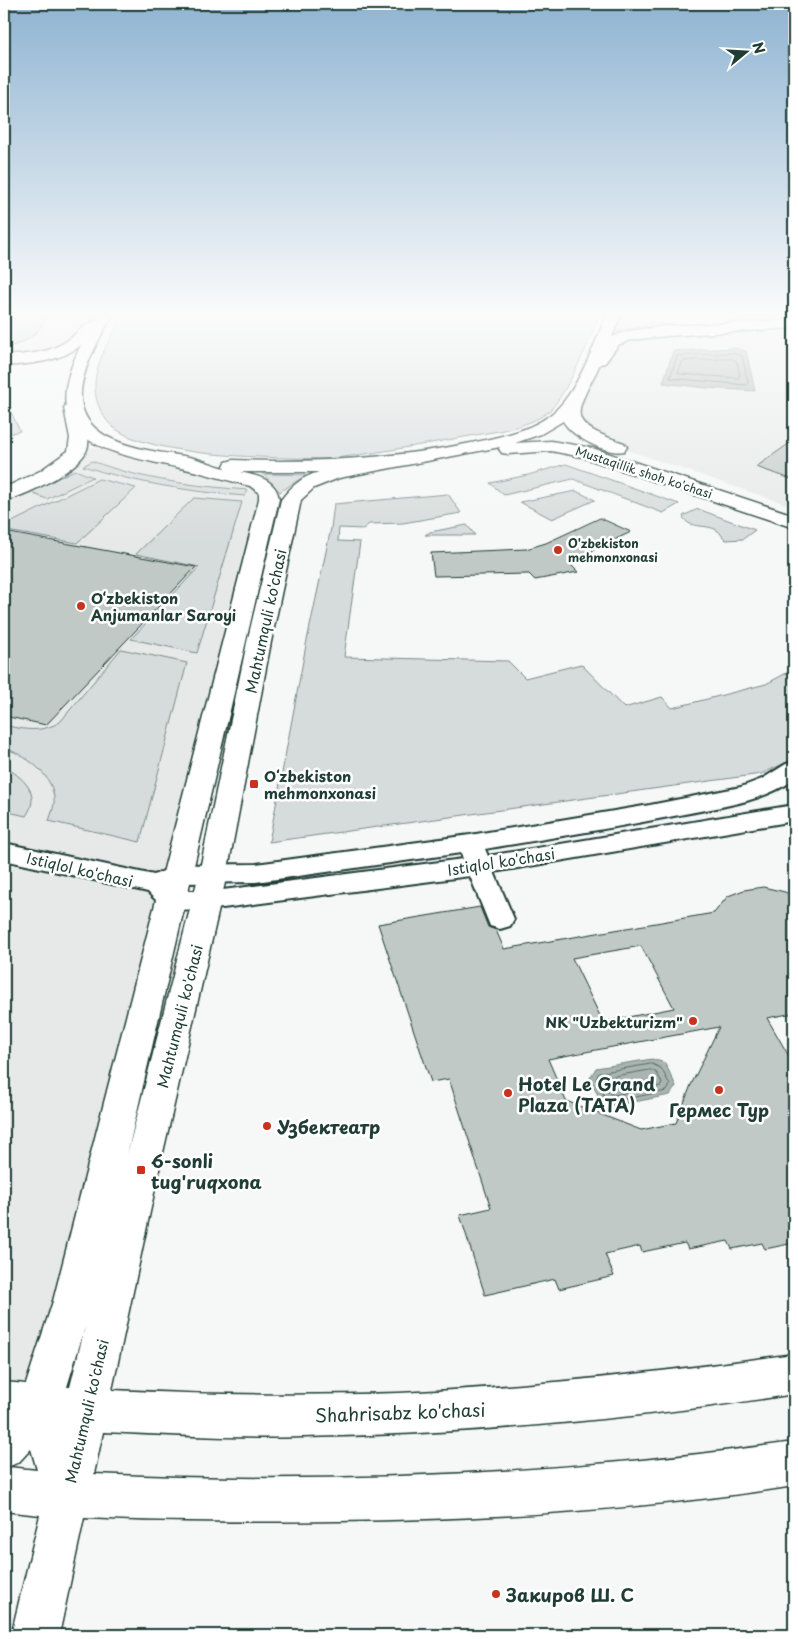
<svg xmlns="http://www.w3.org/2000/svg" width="798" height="1639" font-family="'Playpen Sans',sans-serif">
	<rect width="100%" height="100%" fill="#f6f7f7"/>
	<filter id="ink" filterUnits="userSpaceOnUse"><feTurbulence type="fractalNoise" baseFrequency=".02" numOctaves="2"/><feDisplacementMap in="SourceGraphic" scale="10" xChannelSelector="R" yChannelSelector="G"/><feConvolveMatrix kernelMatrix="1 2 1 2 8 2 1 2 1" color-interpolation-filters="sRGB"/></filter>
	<g filter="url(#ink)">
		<g fill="#e6e9e8">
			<path d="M4 313H105L85 335 40 357 4 361Z"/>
			<path d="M794 324V507L612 445 571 419 572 407 613 342 666 331Z"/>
			<path d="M79 447H90L139 454 263 486 40 1407 4 1403V495L54 470Z"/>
		</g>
		<g fill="#d6dcdb" stroke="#7a8c88">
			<path d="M124 313H599C595 332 563 401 548 412 534 423 516 427 499 431 444 440 389 452 334 458 320 460 304 458 289 458 245 457 146 454 113 427 105 421 98 407 96 397 90 367 111 339 124 313Z"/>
			<path d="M623 313 649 322 671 325 640 327 615 332Z"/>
			<path d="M4 402H6L20 431 4 435Z"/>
			<path d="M92 461C142 480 195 486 248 490L245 496C192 492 135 483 83 466Z"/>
			<path d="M566 464 679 504 663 513 573 479 504 495 490 483 528 475Z"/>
			<path d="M75 470 93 477 47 499 28 492Z"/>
			<path d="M263 474 306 475 280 492Z"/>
			<path d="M99 479 136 488 77 543 7 531 4 533V526Z"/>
			<path d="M576 491 595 500 552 519 520 502Z"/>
			<path d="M448 494 461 513 403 523 369 524 363 529 339 528 338 541 360 542 344 657 508 661 525 678 581 664 624 708 662 697 672 708 766 684 794 669V759L761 774 269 842 306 645 331 528 334 504Z"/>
			<path d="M194 498 242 502 197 653 131 639 199 567 136 554Z"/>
			<path d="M698 509 755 530 743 539 726 540C722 537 721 533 718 531 708 523 687 530 683 516Z"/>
			<path d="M467 525 475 535H425L430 532Z"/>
			<path d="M121 649 187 663 140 842 49 821C51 814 55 806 54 798 52 773 25 755 4 748V725C25 730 41 733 60 722Z"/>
			<path d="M4 766C23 778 42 793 26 816L4 811Z"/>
		</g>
		<g fill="#aab5b1" stroke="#72857f">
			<path d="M735 348 746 351 755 391 707 388 663 383 673 351Z"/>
			<path d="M652 1059 665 1063 676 1086 670 1095 613 1106 601 1102 590 1078 596 1068Z"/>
		</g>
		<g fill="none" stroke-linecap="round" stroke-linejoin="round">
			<g stroke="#576d66" stroke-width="1">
				<path d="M734 353 742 356 748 382 746 385 670 378 677 356Z"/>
				<path d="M733 359 737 362 740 376 738 378 680 374 678 372 683 361Z"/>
				<path d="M652 1064 661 1068 670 1085 667 1091 614 1101 605 1098 596 1079 599 1073Z"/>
				<path d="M651 1070 657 1073 662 1083 661 1086 614 1095 609 1093 604 1081 605 1078Z"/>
			</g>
		</g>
		<g fill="#c0c9c6" stroke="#1f3d34" fill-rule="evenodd">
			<path d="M14 313H50L36 333 23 342 4 349V326Z"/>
			<path d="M794 440V480L756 467Z"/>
			<path d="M600 518 631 532 568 562 578 572 535 580 529 574 434 576 431 553 526 549 546 543Z"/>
			<path d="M4 532 196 567 46 725 4 716Z"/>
			<path d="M763 887 785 892 794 897V1013L767 1018 794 1065V1243L765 1249 762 1243 732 1249 728 1241 688 1249 685 1243 642 1252 640 1246 605 1254 614 1276 559 1289 555 1279 485 1295 460 1215 491 1208 449 1079 431 1082 378 924 480 907 488 927 496 930 504 949 714 913 728 896 744 890ZM641 946 674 1008 603 1022 572 958ZM719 1027 691 1085 676 1123 641 1130 566 1101 548 1059Z"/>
		</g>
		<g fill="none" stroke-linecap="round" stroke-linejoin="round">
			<defs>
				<path id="street" d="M794 762V780C759 803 719 807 679 815 615 828 549 838 485 849L488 856 794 805V821L494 872 514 919 510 926 500 929 490 926 470 876 207 910C182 909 166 913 148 892L4 860V843L154 875 177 865 256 864 470 835 650 805 741 787 762 779 786 764ZM461 853 463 859 207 892 178 890 174 887 182 883 256 882Z"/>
				<path id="secondary" d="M73 403 79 404C83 410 83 416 85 423 87 431 90 441 87 449 80 470 25 496 4 501V488L40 471 68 451 70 438 64 408 67 404Z"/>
				<path id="primary" d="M99 313H113C101 337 84 363 81 391 77 446 150 450 189 457 200 459 213 465 225 468L224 466 226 462 233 460C313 463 392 459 471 443 499 437 534 431 556 410 577 391 597 340 607 313H621L612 337 628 331 666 326 794 320V328L666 336 631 340 618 345 605 363 600 364C576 414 562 422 624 443L627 447 624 451C607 455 572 437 563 421L541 434 515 443 551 441 592 448 794 515V528L582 457 551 451 508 454 502 453 499 449 500 447 339 478 314 488 301 500 271 642 227 874 159 1170 112 1390C208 1395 303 1396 399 1393 531 1387 663 1372 794 1354V1394C632 1420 467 1434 303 1437 236 1439 169 1435 103 1432L94 1474C327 1485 563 1474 794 1442V1486C644 1510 490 1519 338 1521 253 1522 169 1522 84 1518L59 1635H11L40 1515 4 1511V1382L26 1384 53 1301 259 499V493L250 486C226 480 201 472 176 467 101 451 34 440 81 345 60 362 30 364 4 366V356C25 354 47 354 65 342 75 336 83 324 94 322ZM240 472H319C302 477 291 486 281 500L247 642 199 874 127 1155 279 499C276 479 257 476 240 472ZM85 1327 70 1387H67ZM31 1449 37 1470 8 1467 19 1462Z"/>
			</defs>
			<use href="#street" stroke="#1f3d34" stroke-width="4"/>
			<use href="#secondary" stroke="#1f3d34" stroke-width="3"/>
			<use href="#primary" stroke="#1f3d34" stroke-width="3"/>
			<use href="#street" fill="#fff" fill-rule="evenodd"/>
			<use href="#secondary" fill="#fff" fill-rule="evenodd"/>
			<use href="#primary" fill="#fff" fill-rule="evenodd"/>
		</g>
	</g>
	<linearGradient id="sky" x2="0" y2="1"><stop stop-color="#8fb4d2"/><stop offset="0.58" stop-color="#fbfbfb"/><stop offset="1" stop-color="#fbfbfb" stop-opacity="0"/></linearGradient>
	<rect width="798" height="543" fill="url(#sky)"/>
	<g fill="#c8321e" stroke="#fff" stroke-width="2">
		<circle cx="558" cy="550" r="5"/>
		<circle cx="81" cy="606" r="5"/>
		<rect x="249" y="779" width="10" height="10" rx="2.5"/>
		<circle cx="693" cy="1021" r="5"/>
		<circle cx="719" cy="1090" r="5"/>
		<circle cx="508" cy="1093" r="5"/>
		<circle cx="267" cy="1126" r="5"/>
		<rect x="136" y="1165" width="10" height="10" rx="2.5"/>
		<circle cx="496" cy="1594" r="5"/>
	</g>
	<g text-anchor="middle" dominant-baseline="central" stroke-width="5" stroke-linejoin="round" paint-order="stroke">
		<g font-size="12" fill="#1f3d34" stroke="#fff">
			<text transform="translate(644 472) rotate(18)">Mustaqillik shoh ko'chasi</text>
		</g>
		<g font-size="12" font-weight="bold" fill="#1f3d34" stroke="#fff" text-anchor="start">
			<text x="568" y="543">O'zbekiston<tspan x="568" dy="14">mehmonxonasi</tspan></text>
		</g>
		<g font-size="15" font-weight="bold" fill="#1f3d34" stroke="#fff" text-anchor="start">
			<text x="91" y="597">O‘zbekiston<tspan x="91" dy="17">Anjumanlar Saroyi</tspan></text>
			<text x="264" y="775">Oʻzbekiston<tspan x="264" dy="17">mehmonxonasi</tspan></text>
			<text x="683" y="1021" text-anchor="end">NK "Uzbekturizm"</text>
		</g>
		<g font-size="15" fill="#1f3d34" stroke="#fff">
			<text transform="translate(265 621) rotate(-78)">Mahtumquli ko'chasi</text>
			<text transform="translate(501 861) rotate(-9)">Istiqlol ko'chasi</text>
			<text transform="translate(80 869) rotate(13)">Istiqlol ko'chasi</text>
			<text transform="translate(179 1016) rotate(-76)">Mahtumquli ko'chasi</text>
			<text transform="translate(86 1411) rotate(-77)">Mahtumquli ko'chasi</text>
		</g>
		<g font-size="18" font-weight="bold" fill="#1f3d34" stroke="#fff" text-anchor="start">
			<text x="518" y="1083">Hotel Le Grand<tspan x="518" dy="21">Plaza (TATA)</tspan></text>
			<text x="719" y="1109" text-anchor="middle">Гермес Тур</text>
			<text x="277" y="1126">Узбектеатр</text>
			<text x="151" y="1160">6-sonli<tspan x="151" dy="21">tug'ruqxona</tspan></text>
			<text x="506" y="1594">Закиров Ш. С</text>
		</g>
		<g font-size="18" fill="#1f3d34" stroke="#fff">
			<text transform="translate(400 1412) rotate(-2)">Shahrisabz ko'chasi</text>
		</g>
	</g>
	<rect width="798" height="1639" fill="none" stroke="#fff" stroke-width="20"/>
	<rect x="10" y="10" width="778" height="1619" fill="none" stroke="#1f3d34" stroke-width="2" filter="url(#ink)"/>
	<g transform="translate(746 52) rotate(72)" stroke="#ffffff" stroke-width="4" paint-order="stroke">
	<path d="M0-4L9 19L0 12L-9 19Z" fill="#1f3d34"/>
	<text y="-8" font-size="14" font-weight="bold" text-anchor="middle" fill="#1f3d34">N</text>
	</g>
</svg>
